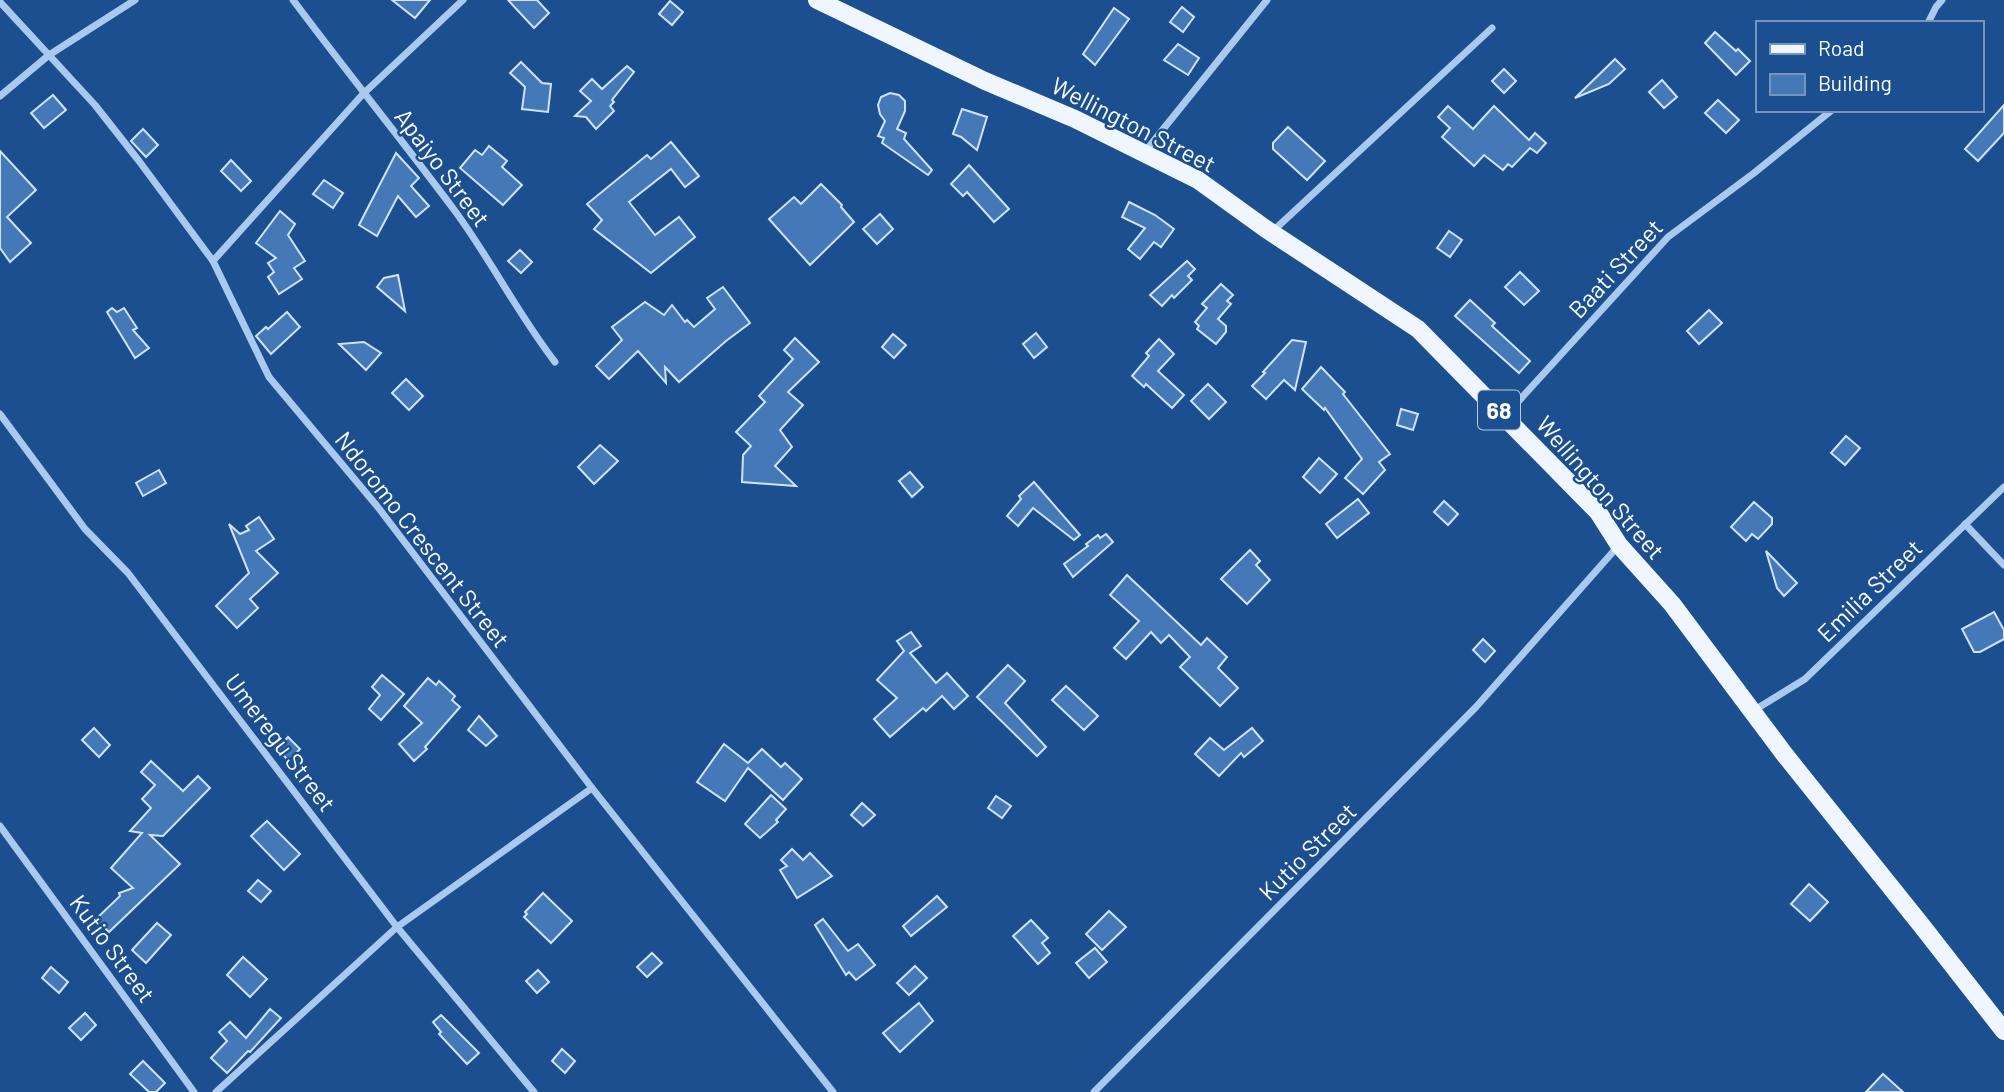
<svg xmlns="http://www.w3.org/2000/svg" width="2004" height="1092" font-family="Barlow,sans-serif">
	<rect width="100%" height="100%" fill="#1b4f8f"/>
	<g fill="#4478b7" stroke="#cfe3fa" stroke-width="2">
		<path d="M392 0H430L415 18Z"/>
		<path d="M508 0H537L549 13 534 28Z"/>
		<path d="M670 1 683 12 672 25 659 14Z"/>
		<path d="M1182 7 1194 17 1183 32 1170 22Z"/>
		<path d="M1114 8 1129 19 1095 65 1083 54Z"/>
		<path d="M1715 32 1736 51 1738 49 1750 61 1736 75 1705 43Z"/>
		<path d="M1178 44 1199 58 1188 75 1164 60Z"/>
		<path d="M1615 59 1625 69 1609 84 1575 98Z"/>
		<path d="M521 62 542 83 551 84 548 112 522 109 525 87 510 73Z"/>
		<path d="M627 66 634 72 612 100 614 102 610 106 614 111 596 129 586 117 575 116 591 101 580 91 592 79 602 89Z"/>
		<path d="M1504 69 1516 81 1504 93 1492 81Z"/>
		<path d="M1662 80 1677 97 1664 108 1649 92Z"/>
		<path d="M890 93 899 95 905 101V111L897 129 906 133 904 139 932 170 928 175 882 143 884 138 878 136 885 121 880 114 878 105 881 97Z"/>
		<path d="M53 95 66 110 44 128 31 113Z"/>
		<path d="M1718 100 1739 120 1726 133 1705 113Z"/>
		<path d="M2004 105V133L1978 161 1965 149Z"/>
		<path d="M1448 106 1473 129 1494 106 1529 140 1535 133 1546 143 1537 153 1530 148 1512 167 1508 164 1503 170 1484 155 1474 166 1442 137 1450 128 1438 117Z"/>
		<path d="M962 109 987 117 977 150 961 137 953 134Z"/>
		<path d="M1288 127 1325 161 1307 180 1273 149V143Z"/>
		<path d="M143 129 158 145 146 157 131 141Z"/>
		<path d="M671 142 699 176 685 187 671 169 629 202 655 235 679 217 695 237 651 273 594 229 602 220 587 204 647 155 651 159Z"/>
		<path d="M489 146 507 161 502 167 522 185 503 205 460 168 475 150 482 155Z"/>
		<path d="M0 151 36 190 7 217 31 243 10 262 0 248Z"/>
		<path d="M396 153 419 178 411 186 429 206 416 217 398 196 377 236 359 225Z"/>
		<path d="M231 160 251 181 241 191 221 171Z"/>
		<path d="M969 165 1009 209 994 222 967 192 963 196 951 184Z"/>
		<path d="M324 180 343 193 333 208 313 194Z"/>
		<path d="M821 184 842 205 841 207 854 222 810 265 769 219 794 197 801 204Z"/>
		<path d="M1129 202 1155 215 1174 229 1161 247 1154 242 1140 259 1128 249 1145 228 1122 217Z"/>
		<path d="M280 211 295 224 288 235 305 261 294 268 302 279 279 294 268 277 274 272 268 263 276 258 256 243Z"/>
		<path d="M880 214 893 229 877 244 863 229Z"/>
		<path d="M1449 231 1462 240 1450 257 1437 248Z"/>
		<path d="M520 250 532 262 521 273 508 261Z"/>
		<path d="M1187 261 1195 269 1188 276 1192 280 1174 298 1172 295 1162 306 1150 295Z"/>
		<path d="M1520 272 1539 291 1524 305 1505 287Z"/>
		<path d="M398 275 405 311 377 287 384 278Z"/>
		<path d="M1221 284 1233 295 1227 301 1231 304 1218 319 1226 326V332L1216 344 1197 329 1199 326 1195 322 1207 308 1202 304Z"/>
		<path d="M723 287 750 323 726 341 679 382 665 367 666 383 638 351 609 379 596 366 622 340 612 327 645 302 664 315 672 305 685 322 687 320 694 327 715 309 707 298Z"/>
		<path d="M1470 300 1495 323 1492 326 1530 361 1519 373 1455 316Z"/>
		<path d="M112 308 117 312 124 308 137 328 133 330 149 348 135 358 107 312Z"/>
		<path d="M1709 310 1722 323 1699 344 1687 331Z"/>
		<path d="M287 312 300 327 271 354 256 336 266 327 268 329Z"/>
		<path d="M1036 333 1047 347 1034 358 1023 344Z"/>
		<path d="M893 334 906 345 894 358 882 347Z"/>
		<path d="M795 338 819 362 788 392 803 405 780 430 792 447 775 466 796 486 742 482 743 455 751 446 736 432 765 402 759 396 793 359 784 350Z"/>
		<path d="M1159 339 1174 354 1158 371 1184 395 1172 408 1146 384 1144 387 1132 376 1149 356 1146 353Z"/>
		<path d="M1292 340 1306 342 1295 390 1284 380 1266 399 1252 386 1265 373 1263 372Z"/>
		<path d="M364 342 381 353 366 370 339 344Z"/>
		<path d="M1321 367 1345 392 1343 394 1390 454 1379 462 1385 470 1363 494 1345 478 1362 459 1325 408 1324 410 1302 389Z"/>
		<path d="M406 379 423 396 409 410 392 393Z"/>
		<path d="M1208 384 1226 402 1209 419 1191 401Z"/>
		<path d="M1401 409 1418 414 1413 430 1397 425Z"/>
		<path d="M1846 436 1860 448 1845 465 1831 453Z"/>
		<path d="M600 445 618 461 594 484 578 467Z"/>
		<path d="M1319 458 1337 474 1320 493 1303 477Z"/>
		<path d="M159 470 166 483 143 496 136 483Z"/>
		<path d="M910 472 923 487 912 497 899 481Z"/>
		<path d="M1034 482 1080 535 1074 540 1033 508 1018 526 1007 516 1021 499 1019 496Z"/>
		<path d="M1358 499 1369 513 1337 538 1326 524Z"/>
		<path d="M1444 501 1458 514 1448 525 1434 512Z"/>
		<path d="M1754 502 1772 518V524L1758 539 1752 534 1746 541 1731 527Z"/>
		<path d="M259 517 274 539 256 551 278 573 250 599 258 608 237 628 216 606 249 573 229 524 240 534 249 530 246 526Z"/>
		<path d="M1106 534 1113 542 1073 577 1064 564 1088 546 1086 544 1098 535 1100 538Z"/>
		<path d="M1250 550 1260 561 1256 565 1270 580 1247 604 1221 579Z"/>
		<path d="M1766 551 1797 583 1784 596 1777 588Z"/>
		<path d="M1127 575 1201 645 1207 638 1227 657 1218 668 1238 688 1220 706 1180 667 1190 657 1169 635 1161 643 1151 632 1126 659 1114 648 1139 621 1110 595Z"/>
		<path d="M1994 612 2004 630V639L1980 652H1974L1962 629Z"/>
		<path d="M911 632 921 646 910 653 936 683 947 673 968 696 954 709 942 696 926 711 923 708 890 737 874 719 897 698 877 680 904 651 897 641Z"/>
		<path d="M1483 639 1495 651 1485 662 1473 650Z"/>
		<path d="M1008 665 1025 681 1005 703 1046 747 1037 756 977 697Z"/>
		<path d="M382 675 404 694 381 720 369 709 380 695 372 687Z"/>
		<path d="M428 678 436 685 439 681 455 696 452 700 460 707 425 747 427 749 414 761 399 744 422 723 404 706Z"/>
		<path d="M1066 686 1098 716 1084 730 1052 700Z"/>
		<path d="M479 716 497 736 486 746 468 730Z"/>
		<path d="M94 728 110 745 99 757 82 740Z"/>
		<path d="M1252 728 1263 741 1244 757 1241 753 1219 776 1195 754 1210 738 1224 750Z"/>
		<path d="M288 737 300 749 289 761 277 749Z"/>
		<path d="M724 744 748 763 762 749 781 767 785 763 802 779 783 800 748 768 725 801 697 782Z"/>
		<path d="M151 761 183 791 198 776 210 788 163 836 150 835 180 864 109 932 96 919 120 896 119 893 133 888 111 868 142 833 130 831 151 808 142 799 155 785 141 772Z"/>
		<path d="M771 795 786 809 776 820 778 822 760 838 745 824Z"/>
		<path d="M996 796 1011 806 1002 818 988 808Z"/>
		<path d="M862 803 875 815 863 826 851 815Z"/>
		<path d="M267 821 300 854 284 870 251 836Z"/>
		<path d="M792 849 803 860 810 853 832 876 797 898 780 870 787 866 781 860Z"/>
		<path d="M258 880 271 891 261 902 248 891Z"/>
		<path d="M1809 884 1828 902 1810 921 1791 904Z"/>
		<path d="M543 893 572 921 551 943 524 917 527 914 525 912Z"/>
		<path d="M937 896 947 907 911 936 903 926Z"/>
		<path d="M1109 911 1126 927 1102 950 1086 934Z"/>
		<path d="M823 919 848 951 858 944 875 965 856 980 849 972 846 975 815 925Z"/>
		<path d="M1031 920 1048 938 1042 943 1050 953 1038 964 1013 936Z"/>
		<path d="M157 923 171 935 146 963 132 950Z"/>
		<path d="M1095 948 1107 962 1089 978 1076 963Z"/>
		<path d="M652 953 662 963 647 977 637 967Z"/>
		<path d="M243 957 267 979 250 997 227 975Z"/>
		<path d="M915 966 927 978 909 995 897 983Z"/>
		<path d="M51 967 68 982 59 993 42 978Z"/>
		<path d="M538 970 549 982 537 993 526 981Z"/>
		<path d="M919 1003 933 1021 900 1052 883 1033Z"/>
		<path d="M270 1009 281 1018 250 1052 248 1051 227 1073 211 1058 227 1041 219 1032 230 1022 246 1038Z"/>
		<path d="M85 1013 96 1025 81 1040 69 1028Z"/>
		<path d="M441 1015 479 1053 467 1064 439 1034 441 1032 433 1022Z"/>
		<path d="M562 1049 575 1061 565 1073 552 1061Z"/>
		<path d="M143 1061 165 1083 156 1092H149L130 1074Z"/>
		<path d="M1883 1074 1903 1092H1866Z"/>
	</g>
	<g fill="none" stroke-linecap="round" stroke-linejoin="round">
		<g stroke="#a9c9ee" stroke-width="7">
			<path d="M293 0C346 71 402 140 455 211 491 260 518 314 555 362"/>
			<path d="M0 2 95 105 139 161 213 261 269 377 377 506 592 788 833 1092"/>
			<path d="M1928 23 1936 7 1942 0"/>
			<path d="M0 96 49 55 135 0"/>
			<path d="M1144 153 1267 0"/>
			<path d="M1272 232 1492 28"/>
			<path d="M213 261 363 94 463 0"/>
			<path d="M0 414 85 529 128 573 397 927 534 1092"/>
			<path d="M1505 416 1668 237 1754 173 1832 110"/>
			<path d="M1965 524 2004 565"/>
			<path d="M1753 711 1805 679 2004 487"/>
			<path d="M0 826 194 1092"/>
			<path d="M216 1092 397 927 592 788"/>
			<path d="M1094 1092 1476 707 1619 545"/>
		</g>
		<path stroke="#f0f6ff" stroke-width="18" d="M817 0 985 81 1075 119 1198 180 1266 229 1418 329 1598 512 1619 545 1672 604 1785 755 1922 926 2004 1031"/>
	</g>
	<g text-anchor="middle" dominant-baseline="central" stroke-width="5" stroke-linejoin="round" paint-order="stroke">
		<rect fill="#1b4f8f" stroke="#bbcadd" stroke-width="2" x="1478" y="390.5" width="42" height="39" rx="5"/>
		<g font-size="23" font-weight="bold" fill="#fff">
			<text x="1499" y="410">68</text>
		</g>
		<g font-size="24" fill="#fff" stroke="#1b4f8f">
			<text transform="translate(1134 124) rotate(27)">Wellington Street</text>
			<text transform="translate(443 167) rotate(53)">Apaiyo Street</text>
			<text transform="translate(1615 268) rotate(-47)">Baati Street</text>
			<text transform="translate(1601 487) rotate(49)">Wellington Street</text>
			<text transform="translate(423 539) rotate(52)">Ndoromo Crescent Street</text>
			<text transform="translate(1869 590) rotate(-44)">Emilia Street</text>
			<text transform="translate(281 742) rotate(53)">Umeregu Street</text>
			<text transform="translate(1307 851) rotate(-45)">Kutio Street</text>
			<text transform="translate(113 948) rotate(54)">Kutio Street</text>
		</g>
	</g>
	<rect x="1756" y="21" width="228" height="91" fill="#1b4f8f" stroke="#7695bc" stroke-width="2"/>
	<rect x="1770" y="44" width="35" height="10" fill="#f0f6ff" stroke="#7695bc" stroke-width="2"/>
	<text x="1818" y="56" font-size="21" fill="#ffffff">Road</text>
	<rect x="1770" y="74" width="35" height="21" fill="#4478b7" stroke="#7695bc" stroke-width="2"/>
	<text x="1818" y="91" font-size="21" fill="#ffffff">Building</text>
</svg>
